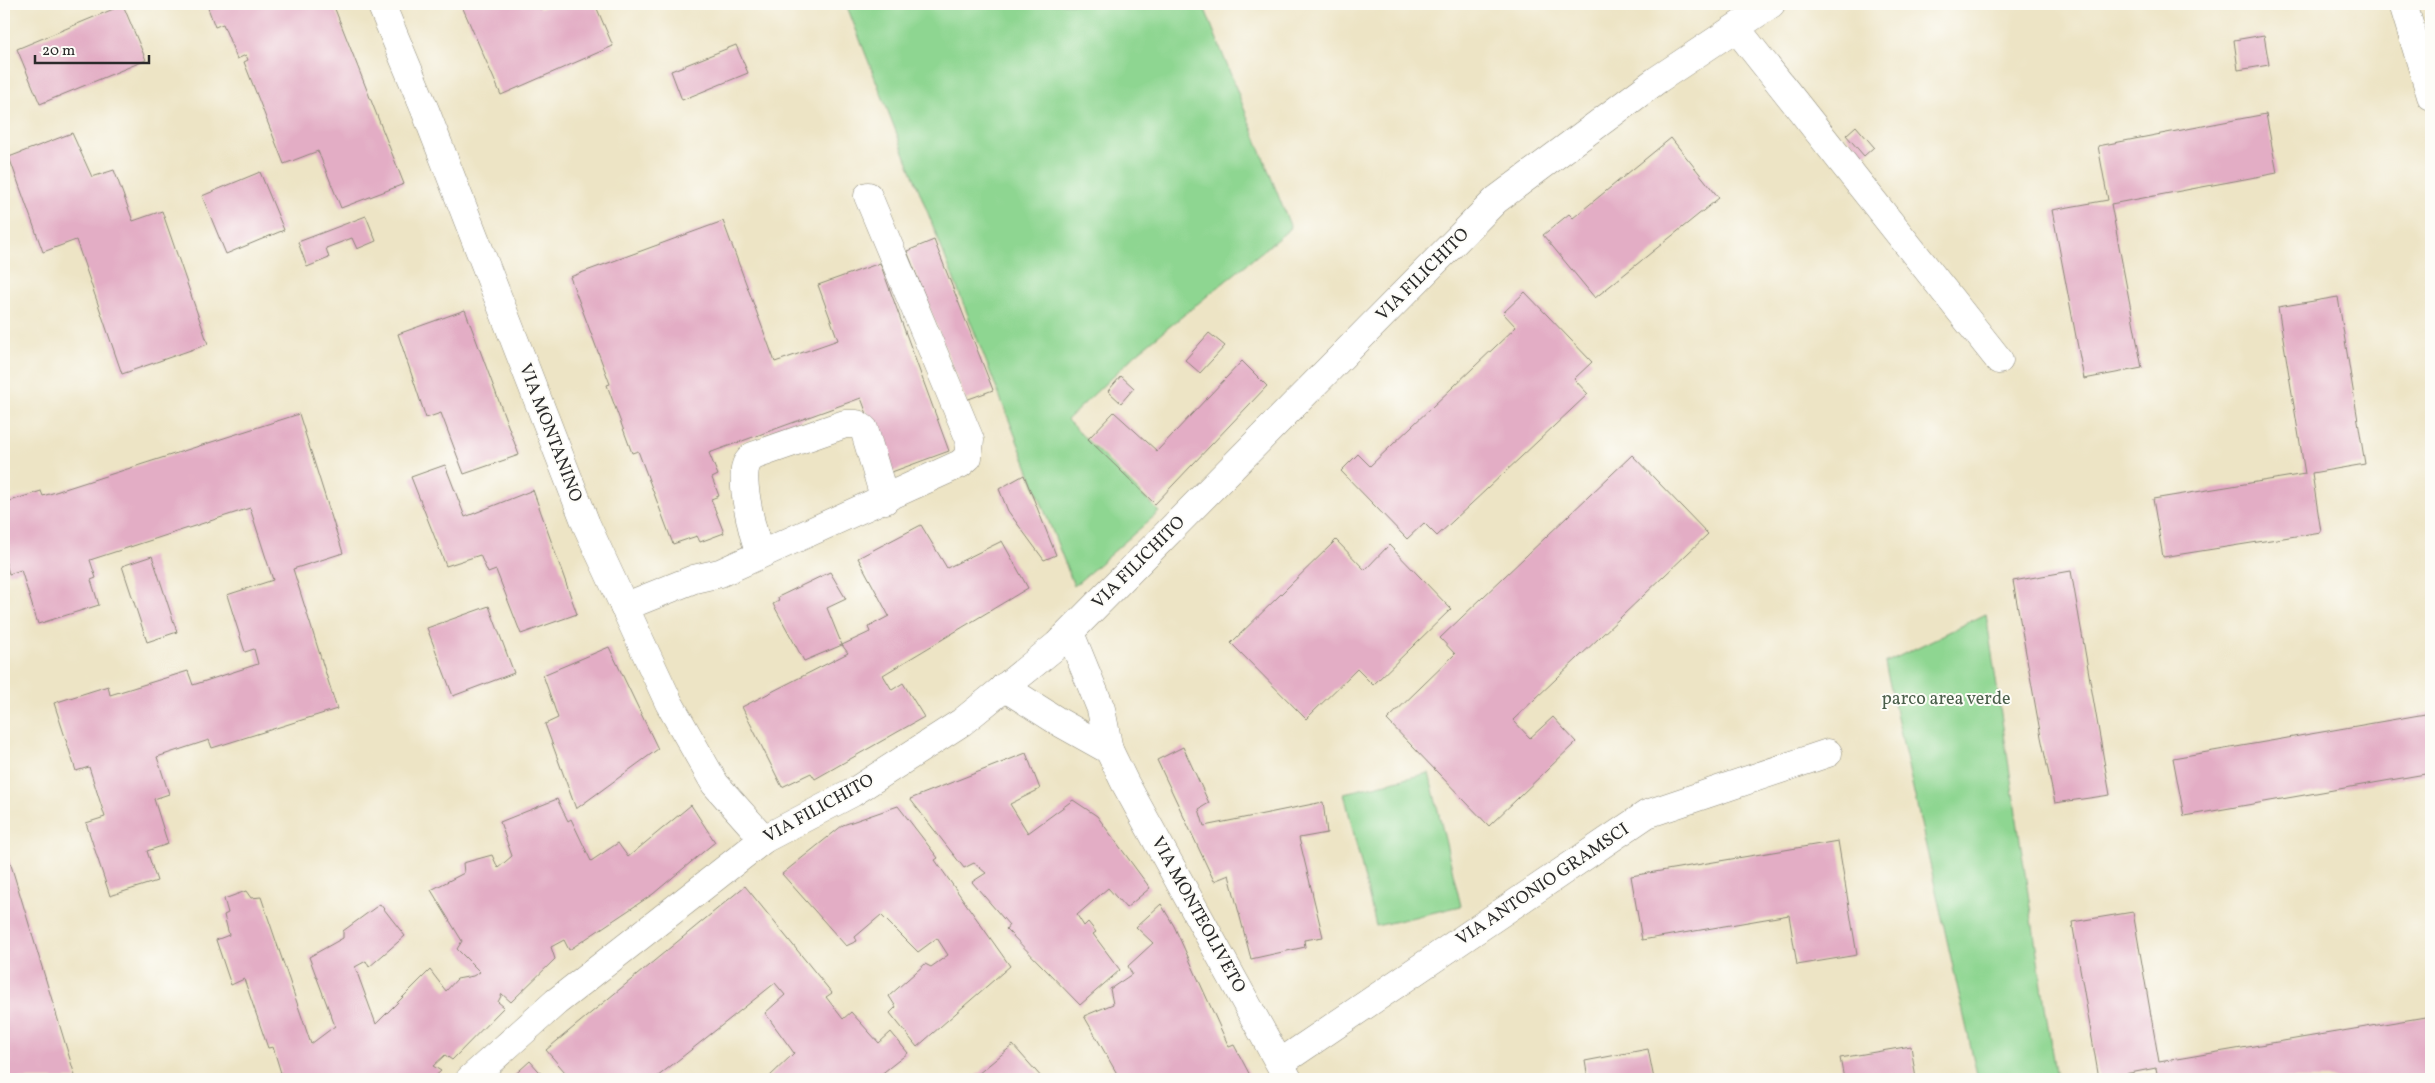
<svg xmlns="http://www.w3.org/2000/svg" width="2435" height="1083" font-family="Vollkorn,serif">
	<rect width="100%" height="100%" fill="#fdfcf7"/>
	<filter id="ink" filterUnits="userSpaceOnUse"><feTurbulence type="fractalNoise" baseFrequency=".02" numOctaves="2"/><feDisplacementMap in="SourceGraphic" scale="10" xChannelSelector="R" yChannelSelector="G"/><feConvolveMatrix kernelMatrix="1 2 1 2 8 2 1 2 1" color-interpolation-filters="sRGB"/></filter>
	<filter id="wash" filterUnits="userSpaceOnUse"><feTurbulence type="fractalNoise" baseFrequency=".0096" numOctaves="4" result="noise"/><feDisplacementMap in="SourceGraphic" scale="20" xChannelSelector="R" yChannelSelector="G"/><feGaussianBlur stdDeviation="1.12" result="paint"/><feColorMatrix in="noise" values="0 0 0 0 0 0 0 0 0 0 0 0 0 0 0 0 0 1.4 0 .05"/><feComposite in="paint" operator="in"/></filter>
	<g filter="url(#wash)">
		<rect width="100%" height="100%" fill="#ede4c5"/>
		<g fill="#8ed691" stroke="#5c805e">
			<path d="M846 4H1203L1291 228 1137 353 1067 420 1159 512 1074 586Z"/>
			<path d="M1986 614 2056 1079H1978L1885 663Z"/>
			<path d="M1429 773 1461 906 1376 926 1344 793Z"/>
		</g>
		<g id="blocks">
			<g fill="#e3adc5">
				<path d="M219 4H333L404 184 341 208 318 151 284 164 244 62 248 60 246 55 237 59 223 24 215 27 208 8Z"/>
				<path d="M461 4H537L540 9 552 4H595L613 46 501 95Z"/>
				<path d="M123 5 146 60 40 104 17 49Z"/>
				<path d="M2264 35 2269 65 2238 70 2234 40Z"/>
				<path d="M736 45 748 73 682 100 671 71Z"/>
				<path d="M2266 114 2277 173 2111 204 2142 368 2084 379 2052 210 2108 200 2098 146Z"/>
				<path d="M1856 126 1874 147 1864 156 1846 135Z"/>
				<path d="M72 133 92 177 114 170 133 221 162 211 208 344 122 374 76 240 43 252 9 157Z"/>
				<path d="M1671 138 1719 198 1595 298 1543 235 1569 214 1573 218Z"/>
				<path d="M260 172 284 230 226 254 202 196Z"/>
				<path d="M366 216 376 241 357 249 352 238 326 248 329 258 307 267 298 242Z"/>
				<path d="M723 221 775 362 838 340 818 285 880 263 949 451 889 473 861 398 709 453 718 475 712 478 719 496 711 499 724 533 700 542 697 536 673 544 638 451 632 453 607 385 610 384 570 277Z"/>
				<path d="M934 240 993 390 966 400 907 251Z"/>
				<path d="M1525 292 1592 362 1574 379 1588 394 1437 536 1424 523 1407 539 1341 471 1358 454 1370 466 1516 327 1503 313Z"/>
				<path d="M2338 297 2365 464 2312 473 2321 532 2163 557 2153 499 2305 474 2278 307Z"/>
				<path d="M465 310 519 455 464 474 441 413 426 418 398 334Z"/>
				<path d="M1209 333 1225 346 1200 373 1185 360Z"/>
				<path d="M1242 361 1267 386 1155 504 1088 439 1114 412 1157 451Z"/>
				<path d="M1121 376 1134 388 1121 403 1108 391Z"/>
				<path d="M299 414 343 553 293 569 337 709 212 748 209 740 157 757 169 794 154 799 168 844 147 851 157 881 110 896 86 823 105 817 89 767 76 771 54 703 108 686 110 695 188 671 193 685 258 664 254 649 245 652 227 595 273 580 250 508 90 560 96 578 91 580 99 605 38 624 21 570 9 574 4 557V503L41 491 43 496Z"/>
				<path d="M1632 455 1708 534 1513 720 1530 738 1553 717 1576 742 1489 826 1387 720 1455 654 1440 638Z"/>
				<path d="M445 465 465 517 533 490 577 614 521 634 496 570 488 573 480 555 446 566 411 477Z"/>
				<path d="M1024 475 1056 555 1044 560 1008 511 999 489Z"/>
				<path d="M921 525 947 568 1002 541 1028 588 883 675 892 690 903 683 924 717 815 779 811 773 782 787 742 707 848 653 842 645 870 632 868 627 889 616 858 558Z"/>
				<path d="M1336 540 1365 570 1389 545 1451 609 1373 685 1357 669 1306 719 1231 643Z"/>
				<path d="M152 556 177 632 147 642 122 566Z"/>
				<path d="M2071 571 2110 795 2055 803 2041 737 2013 581Z"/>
				<path d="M830 572 846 599 827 608 842 645 804 661 773 604 779 601 778 597Z"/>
				<path d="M489 606 514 673 453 696 427 628Z"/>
				<path d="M609 647 658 749 576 809 545 724 558 718 543 675Z"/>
				<path d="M2431 713V773L2184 816 2173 758Z"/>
				<path d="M1183 747 1209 803 1199 809 1204 826 1323 802 1327 833 1299 838 1323 937 1304 940 1305 947 1251 959 1229 875 1214 881 1157 760Z"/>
				<path d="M1026 753 1040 789 1010 804 1028 833 1073 800 1097 816 1150 888 1126 908 1108 888 1077 915 1084 926 1088 922 1096 932 1093 934 1120 970 1080 1005 1006 929 1009 925 972 882 986 873 974 863 964 868 910 799Z"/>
				<path d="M557 799 568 821 571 819 591 861 618 843 628 857 691 805 715 842 653 894 569 950 564 940 551 947 555 959 511 1002 502 994 498 1002 504 1007 452 1060 445 1055 433 1066 441 1071 432 1079H254L281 1073 273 1047 268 1048 244 979 231 985 216 940 229 935 224 915 228 913 224 899 246 891 251 898 261 897 311 1044 335 1026 309 957 343 938V931L380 904 405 936 369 967 366 961 355 967 376 1024 430 970 446 991 457 979 473 976 480 972 457 949 462 941 431 890 464 873 463 863 492 855 498 868 512 856 500 822Z"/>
				<path d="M898 806 938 858 935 860 1010 966 917 1047 890 1013 896 1007 889 996 925 964 931 967 948 955 937 938 918 952 881 915 855 937 857 941 846 946 782 874 843 825Z"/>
				<path d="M1838 841 1857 955 1797 965 1789 915 1642 940 1631 876Z"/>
				<path d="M4 842 76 1079H4Z"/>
				<path d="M745 886 832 993 826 997 843 1019 851 1012 879 1043 891 1032 908 1053 875 1079H767L794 1053 765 1013 785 995 775 983 657 1077 659 1079H571L546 1050Z"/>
				<path d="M1161 904 1174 926 1229 1047 1234 1045 1252 1079H1120L1084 1016 1113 1004 1110 989 1132 974 1128 966 1153 943 1136 927Z"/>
				<path d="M2133 912 2159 1062 2431 1016V1077L2418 1079H2158L2156 1068 2099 1079 2072 922Z"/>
				<path d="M1013 1045 1043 1079H972Z"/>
				<path d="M1911 1046 1916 1079H1844L1840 1058Z"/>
				<path d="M1648 1049 1654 1079H1588L1585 1061Z"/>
				<path d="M530 1061 546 1079H510Z"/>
			</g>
		</g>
	</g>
	<g filter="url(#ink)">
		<use href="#blocks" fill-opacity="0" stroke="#8c8878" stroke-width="1"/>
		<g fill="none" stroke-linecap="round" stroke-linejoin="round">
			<defs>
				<g id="minor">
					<path d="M381 4 425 110 586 524 669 703 715 784 764 839"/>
					<path d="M2403 4 2431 96"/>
					<path d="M1736 28 1999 360"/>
					<path d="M760 553C753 536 740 482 746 465 747 462 750 459 753 456L845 424H857L864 429 885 500"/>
					<path d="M624 607 694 579 720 573 960 464 968 457 970 440 868 196"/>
					<path d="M1070 633 1101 709 1109 750 1125 783 1288 1079"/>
					<path d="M1004 687 1059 722 1109 750"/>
					<path d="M1280 1063 1647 814 1828 753"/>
					<path d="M470 1079 556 1002 764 839 852 793 962 722 1057 645 1496 200 1657 80 1771 4"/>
				</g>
			</defs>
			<use href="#minor" stroke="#8c8878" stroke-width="29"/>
			<use href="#minor" stroke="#fff" stroke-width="28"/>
		</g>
	</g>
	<g text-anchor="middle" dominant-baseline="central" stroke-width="4" stroke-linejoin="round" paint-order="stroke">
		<g font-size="18" fill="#2b2b2b" stroke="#fdfcf7">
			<text transform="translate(1423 275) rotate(-45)">VIA FILICHITO</text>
			<text transform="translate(550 433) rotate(69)">VIA MONTANINO</text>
			<text transform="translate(1139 563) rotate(-45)">VIA FILICHITO</text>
			<text transform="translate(819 809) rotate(-29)">VIA FILICHITO</text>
			<text transform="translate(1543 885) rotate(-34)">VIA ANTONIO GRAMSCI</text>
			<text transform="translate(1198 915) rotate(61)">VIA MONTEOLIVETO</text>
		</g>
		<g font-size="18" fill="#495e4a" stroke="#fdfcf7">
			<text x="1946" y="699">parco area verde</text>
		</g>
	</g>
	<rect width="2435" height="1083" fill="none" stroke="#fdfcf7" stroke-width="20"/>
	<path d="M35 55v8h114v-8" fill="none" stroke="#2b2b2b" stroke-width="2.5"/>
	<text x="42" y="55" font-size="15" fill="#2b2b2b" stroke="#fdfcf7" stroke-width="4" paint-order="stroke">20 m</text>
</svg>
